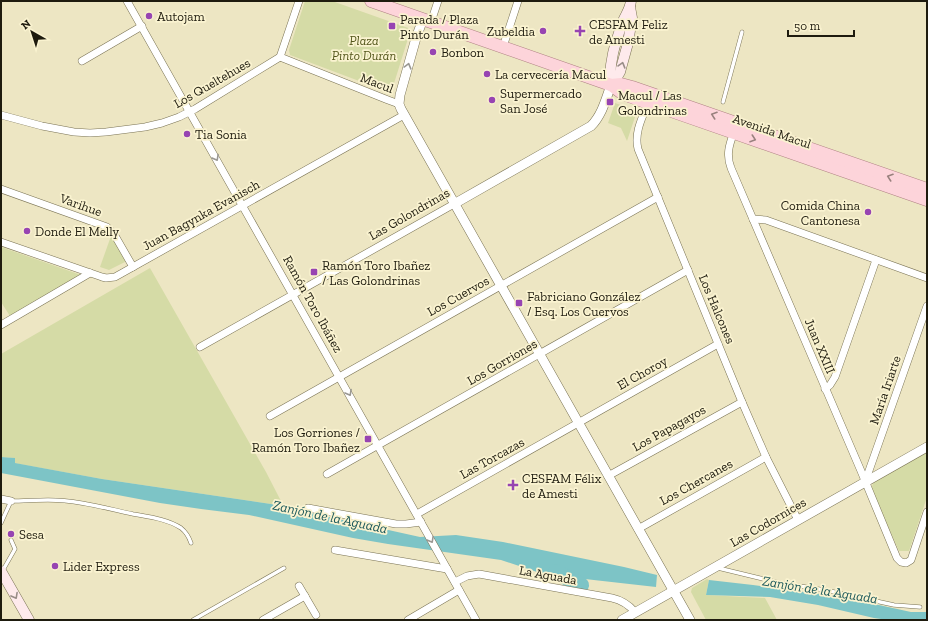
<svg xmlns="http://www.w3.org/2000/svg" width="928" height="621" font-family="'Zilla Slab',serif">
	<rect width="100%" height="100%" fill="#ede6c3"/>
	<g fill="#d5dba6">
		<path d="M305 1H332L411 29 391 93 290 55 289 50Z"/>
		<path d="M615 103 637 111 627 141 621 128 608 123Z"/>
		<path d="M111 236 127 261 109 270 100 267Z"/>
		<path d="M1 247 81 275 10 316 1 302Z"/>
		<path d="M150 268 266 472 282 503 283 507 271 504 102 479 14 463V458L1 457V354Z"/>
		<path d="M927 451V497L909 551H899L871 489 874 481Z"/>
		<path d="M707 579 709 580 706 595 765 598 777 620H706L691 592 692 588Z"/>
	</g>
	<g fill="#7dc4c6">
		<path d="M1 457 15 458V463L102 479 271 504 420 537 456 535 503 542 624 567 657 575 656 587 576 578 573 584 501 560 388 544 353 538 249 515 201 509 160 503 1 473Z"/>
		<path d="M709 580 753 585 842 597 911 612H927V620H888L874 618 818 605 770 597 706 595Z"/>
	</g>
	<g fill="none" stroke-linecap="round" stroke-linejoin="round">
		<path stroke="#7dc4c6" stroke-width="16" d="M556 572 581 585"/>
		<defs>
			<g id="service">
				<path d="M723 102 742 32"/>
				<path d="M1 523 11 501C23 501 36 500 48 500 77 500 105 508 133 514 149 517 167 519 181 528 186 532 189 537 191 543"/>
				<path d="M718 568 780 583 825 590 894 605 920 607"/>
				<path d="M3 570 15 549 11 540"/>
				<path d="M193 620 284 568"/>
			</g>
			<g id="minor">
				<path d="M127 1 476 620"/>
				<path d="M431 22 438 1"/>
				<path d="M503 47 518 1"/>
				<path d="M280 57 388 100 399 104"/>
				<path d="M82 61 142 26"/>
				<path d="M648 103C642 118 634 133 638 149L742 402 766 457 798 520"/>
				<path d="M1 115 42 126 74 132 90 133 106 132 145 127 162 123 179 117 195 109 280 57 299 1"/>
				<path d="M734 132C729 145 726 155 731 168L861 471 897 558 901 562 906 563 911 560 927 512"/>
				<path d="M1 189 107 227 114 234 133 267"/>
				<path d="M753 219 766 220 927 278"/>
				<path d="M1 242 102 277 106 278 115 277 404 115"/>
				<path d="M1 325 90 273"/>
				<path d="M200 347 454 204"/>
				<path d="M825 389 830 385 835 377 876 260"/>
				<path d="M270 416 658 197"/>
				<path d="M327 474 688 270"/>
				<path d="M608 476 742 402"/>
				<path d="M865 482 927 306"/>
				<path d="M1 499 11 501"/>
				<path d="M308 508 396 524H406L421 522"/>
				<path d="M417 514 718 344"/>
				<path d="M638 529 766 457"/>
				<path d="M335 550 447 569"/>
				<path d="M455 582 467 576 479 574 612 598C621 600 629 605 635 612"/>
				<path d="M299 586 316 615"/>
				<path d="M263 620 305 596"/>
				<path d="M408 620 459 590"/>
			</g>
			<g id="tertiary">
				<path d="M423 19 416 38 400 95 399 104 401 109 690 620"/>
				<path d="M454 204 591 126C602 115 606 99 611 85"/>
				<path d="M622 620 927 447"/>
			</g>
			<g id="secondary">
				<path d="M611 85C608 63 616 41 623 21 626 14 630 9 631 1"/>
				<path d="M611 85 617 77 620 72 628 43 632 18 630 7"/>
				<path d="M1 571 29 620"/>
			</g>
			<g id="primary">
				<path d="M371 1 611 85 623 94 648 103 927 200"/>
				<path d="M611 85 621 84 632 87 927 189"/>
			</g>
		</defs>
		<use href="#service" stroke="#7a7354" stroke-width="4.5"/>
		<use href="#minor" stroke="#7a7354" stroke-width="8"/>
		<use href="#tertiary" stroke="#7a7354" stroke-width="10"/>
		<use href="#secondary" stroke="#7a7354" stroke-width="11"/>
		<use href="#primary" stroke="#ae8182" stroke-width="13"/>
		<use href="#service" stroke="#fff" stroke-width="3.5"/>
		<use href="#minor" stroke="#fff" stroke-width="7"/>
		<use href="#tertiary" stroke="#fff" stroke-width="9"/>
		<use href="#secondary" stroke="#feeaec" stroke-width="10"/>
		<use href="#primary" stroke="#fdd4da" stroke-width="12"/>
	</g>
	<defs><path id="oneway-chevron" d="M-2-3.5L2.5 0L-2 3.5" fill="none" stroke-width="1.6" stroke-linecap="round" stroke-linejoin="round"/></defs>
	<g stroke="#998d88">
		<use href="#oneway-chevron" transform="translate(622 65) rotate(-74)"/>
		<use href="#oneway-chevron" transform="translate(15 596) rotate(61)"/>
	</g>
	<g stroke="#9a9893">
		<use href="#oneway-chevron" transform="translate(408 66) rotate(-75)"/>
		<use href="#oneway-chevron" transform="translate(216 158) rotate(61)"/>
		<use href="#oneway-chevron" transform="translate(349 393) rotate(61)"/>
		<use href="#oneway-chevron" transform="translate(431 540) rotate(61)"/>
	</g>
	<g stroke="#99817e">
		<use href="#oneway-chevron" transform="translate(714 115) rotate(-161)"/>
		<use href="#oneway-chevron" transform="translate(753 139) rotate(19)"/>
		<use href="#oneway-chevron" transform="translate(890 177) rotate(-161)"/>
	</g>
	<g fill="#9744b2" stroke="#faf3d0" stroke-width="1.5">
		<circle cx="149" cy="16" r="4"/>
		<rect x="388" y="22" width="8" height="8" rx="2"/>
		<circle cx="543" cy="31" r="4"/>
		<path d="M578 25h4v4h4v4h-4v4h-4v-4h-4v-4h4z"/>
		<circle cx="433" cy="52" r="4"/>
		<circle cx="487" cy="74" r="4"/>
		<circle cx="492" cy="100" r="4"/>
		<rect x="606" y="98" width="8" height="8" rx="2"/>
		<circle cx="187" cy="134" r="4"/>
		<circle cx="868" cy="212" r="4"/>
		<circle cx="27" cy="231" r="4"/>
		<rect x="310" y="268" width="8" height="8" rx="2"/>
		<rect x="515" y="299" width="8" height="8" rx="2"/>
		<rect x="364" y="435" width="8" height="8" rx="2"/>
		<path d="M511 479h4v4h4v4h-4v4h-4v-4h-4v-4h4z"/>
		<circle cx="11" cy="534" r="4"/>
		<circle cx="55" cy="566" r="4"/>
	</g>
	<g text-anchor="middle" dominant-baseline="central" stroke-width="3.5" stroke-linejoin="round" paint-order="stroke">
		<g font-size="13" fill="#1e1b0e" stroke="#faf3d0" text-anchor="start">
			<text x="157" y="16">Autojam</text>
			<text x="400" y="19">Parada / Plaza<tspan x="400" dy="15">Pinto Durán</tspan></text>
			<text x="589" y="24">CESFAM Feliz<tspan x="589" dy="15">de Amesti</tspan></text>
			<text x="535" y="31" text-anchor="end">Zubeldia</text>
			<text x="441" y="52">Bonbon</text>
			<text x="495" y="74">La cervecería Macul</text>
			<text x="500" y="93">Supermercado<tspan x="500" dy="15">San José</tspan></text>
			<text x="618" y="95">Macul / Las<tspan x="618" dy="15">Golondrinas</tspan></text>
			<text x="195" y="134">Tia Sonia</text>
			<text x="860" y="205" text-anchor="end">Comida China<tspan x="860" dy="15">Cantonesa</tspan></text>
			<text x="35" y="231">Donde El Melly</text>
			<text x="322" y="265">Ramón Toro Ibañez<tspan x="322" dy="15">/ Las Golondrinas</tspan></text>
			<text x="527" y="296">Fabriciano González<tspan x="527" dy="15">/ Esq. Los Cuervos</tspan></text>
			<text x="360" y="432" text-anchor="end">Los Gorriones /<tspan x="360" dy="15">Ramón Toro Ibañez</tspan></text>
			<text x="522" y="478">CESFAM Félix<tspan x="522" dy="15">de Amesti</tspan></text>
			<text x="19" y="534">Sesa</text>
			<text x="63" y="566">Lider Express</text>
		</g>
		<g font-size="13" font-style="italic" fill="#52551a" stroke="#faf3d0">
			<text x="364" y="40">Plaza<tspan x="364" dy="15">Pinto Durán</tspan></text>
		</g>
		<g font-size="13" fill="#1e1b0e" stroke="#faf3d0">
			<text transform="translate(212 83) rotate(-30)">Los Queltehues</text>
			<text transform="translate(377 83) rotate(21)">Macul</text>
			<text transform="translate(772 131) rotate(19)">Avenida Macul</text>
			<text transform="translate(81 205) rotate(20)">Varihue</text>
			<text transform="translate(409 214) rotate(-30)">Las Golondrinas</text>
			<text transform="translate(201 215) rotate(-29)">Juan Bagynka Evanisch</text>
			<text transform="translate(458 296) rotate(-29)">Los Cuervos</text>
			<text transform="translate(313 304) rotate(61)">Ramón Toro Ibáñez</text>
			<text transform="translate(717 309) rotate(67)">Los Halcones</text>
			<text transform="translate(820 346) rotate(67)">Juan XXIII</text>
			<text transform="translate(502 362) rotate(-30)">Los Gorriones</text>
			<text transform="translate(642 373) rotate(-29)">El Choroy</text>
			<text transform="translate(885 390) rotate(-71)">María Iriarte</text>
			<text transform="translate(669 428) rotate(-29)">Los Papagayos</text>
			<text transform="translate(492 458) rotate(-29)">Las Torcazas</text>
			<text transform="translate(696 482) rotate(-29)">Los Chercanes</text>
			<text transform="translate(768 522) rotate(-30)">Las Codornices</text>
			<text transform="translate(548 575) rotate(10)">La Aguada</text>
		</g>
		<g font-size="14" font-style="italic" fill="#1b585a" stroke="#faf3d0">
			<text transform="translate(330 517) rotate(12)">Zanjón de la Aguada</text>
			<text transform="translate(820 590) rotate(9)">Zanjón de la Aguada</text>
		</g>
	</g>
	<rect width="928" height="621" fill="none" stroke="#1e1b0e" stroke-width="4"/>
	<g transform="translate(32 32) rotate(321)" stroke="#faf3d0" stroke-width="3" paint-order="stroke">
	<path d="M0-3L7 15L0 10L-7 15Z" fill="#1e1b0e"/>
	<text y="-6" font-size="11" font-weight="bold" text-anchor="middle" fill="#1e1b0e">N</text>
	</g>
	<path d="M788 30v6h66v-6" fill="none" stroke="#1e1b0e" stroke-width="2"/>
	<text x="794" y="30" font-size="12" fill="#1e1b0e" stroke="#faf3d0" stroke-width="3" paint-order="stroke">50 m</text>
</svg>
